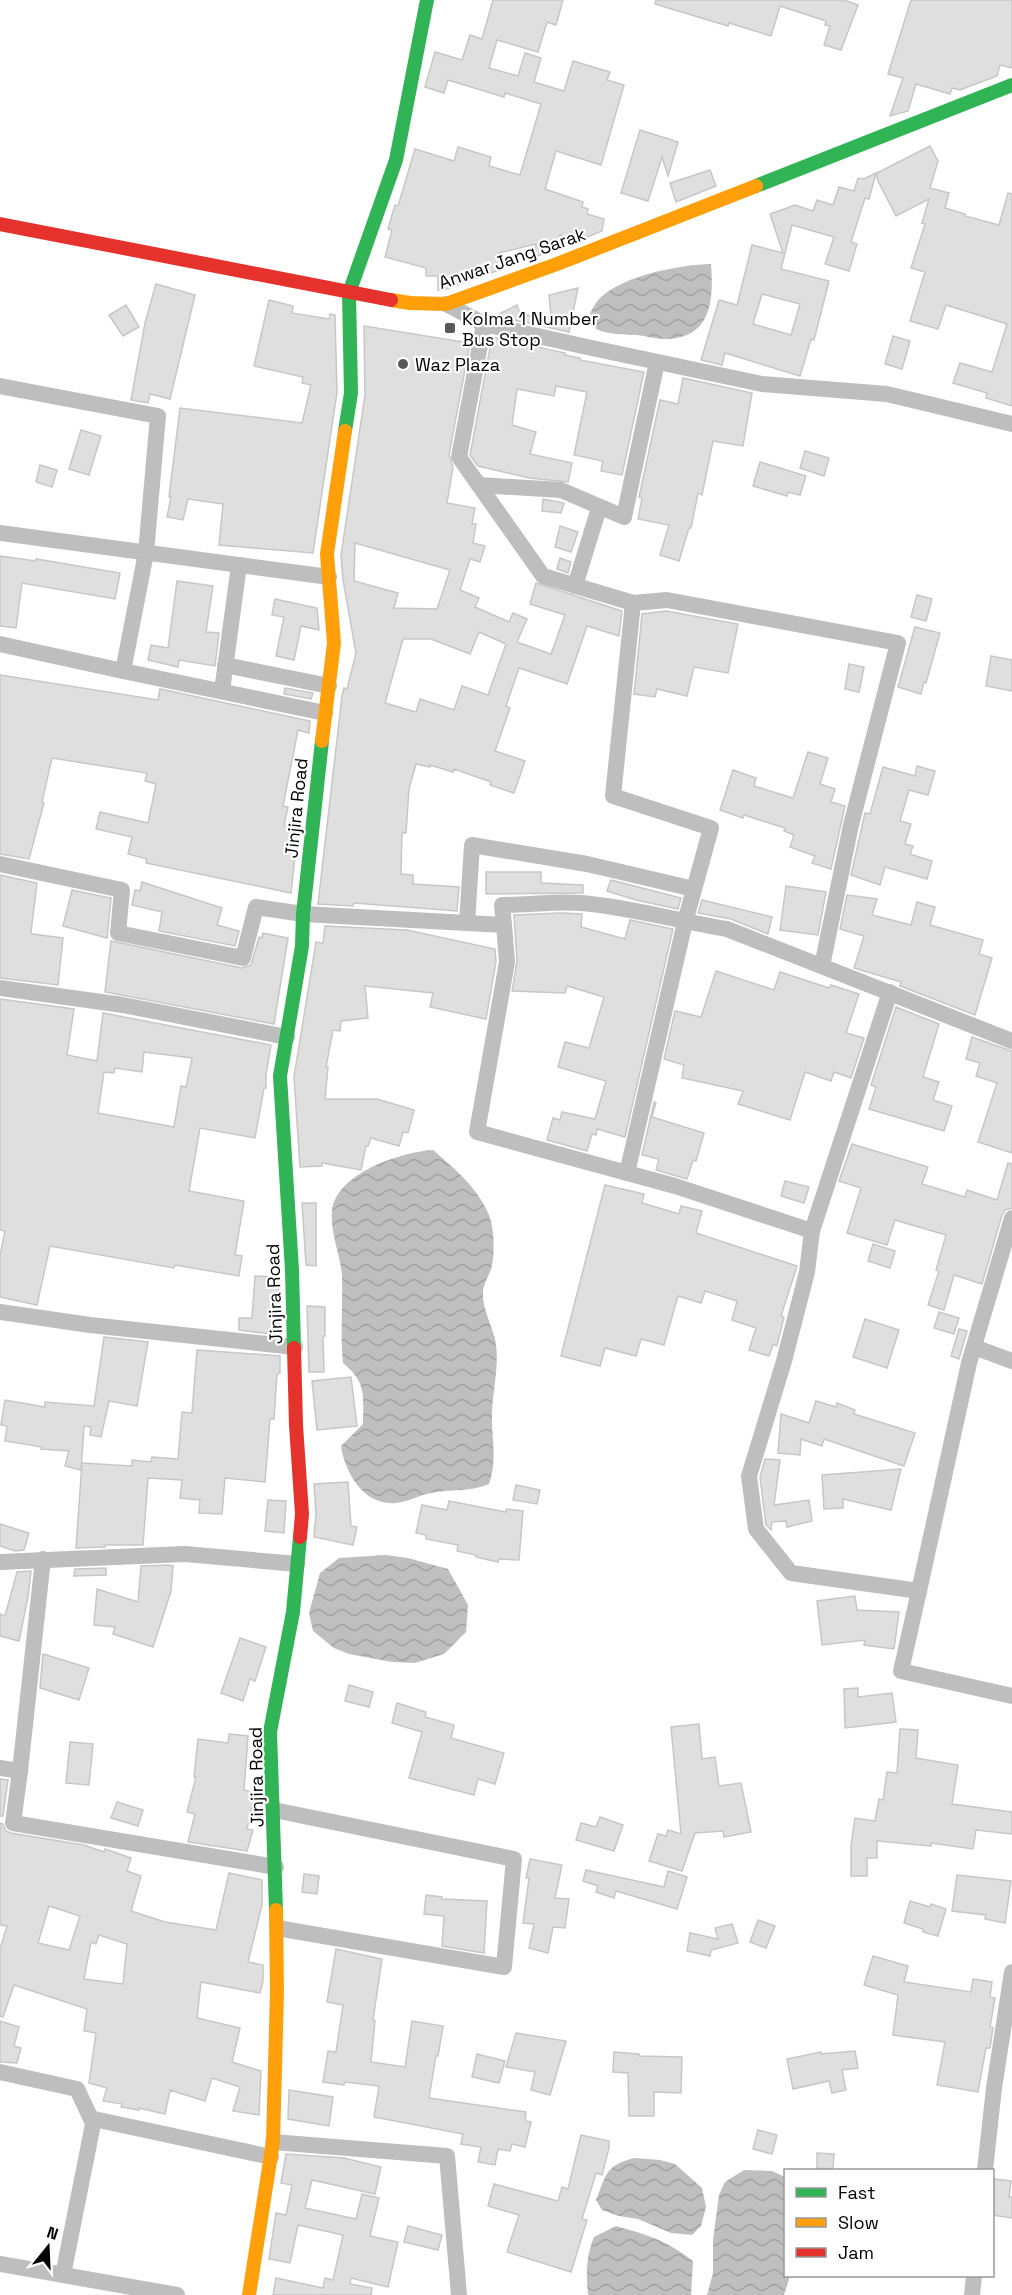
<svg xmlns="http://www.w3.org/2000/svg" width="1012" height="2295" font-family="'Space Grotesk',sans-serif">
	<defs>
		<pattern id="water-waves" width="16" height="10" patternUnits="userSpaceOnUse" patternTransform="scale(1.5)"><rect width="16" height="10" fill="#bfbfbf"/><path d="M0 5q4-4 8 0t8 0" fill="none" stroke="#a2a2a2"/></pattern>
	</defs>
	<rect width="100%" height="100%" fill="#fff"/>
	<g fill="url(#water-waves)">
		<path d="M711 264C714 301 711 339 665 339 656 339 646 336 637 335 623 334 609 335 596 329L590 313C593 308 596 302 600 298 624 275 679 265 711 264Z"/>
		<path d="M433 1150C455 1169 478 1188 489 1215 494 1228 495 1250 492 1265 491 1273 484 1282 483 1291 482 1308 491 1323 495 1339 500 1362 493 1389 492 1412 491 1438 498 1458 489 1484 471 1492 451 1489 431 1493 419 1495 408 1502 396 1503 364 1506 345 1473 341 1446L363 1424C363 1395 367 1383 343 1363 340 1334 343 1304 342 1275 340 1254 330 1232 332 1211 336 1173 401 1152 433 1150Z"/>
		<path d="M386 1555 408 1558 448 1569 468 1605 466 1632 444 1654 415 1663 392 1662 349 1654 334 1648 313 1631 309 1613 320 1573 339 1558Z"/>
		<path d="M634 2158 660 2160 675 2164 702 2188 706 2207 701 2226 692 2235 671 2233 638 2219 619 2216 602 2210 596 2200C607 2173 605 2166 634 2158Z"/>
		<path d="M744 2170 772 2171 785 2177 786 2276H790L784 2295H707L713 2273V2240L719 2195 725 2182Z"/>
		<path d="M616 2226C650 2236 664 2239 693 2261L691 2295H588C586 2274 586 2256 594 2237Z"/>
	</g>
	<g fill="#dfdfdf" stroke="#c7c7c7" stroke-width="1.5" fill-rule="evenodd">
		<path d="M493 0H563L556 25 547 22 538 52 497 40 489 68 518 76 525 53 541 58 534 82 564 91 573 61 610 72 607 80 624 85 601 165 556 151 545 189 583 202 582 207 588 209 587 214 604 219 602 231 580 240 560 235 558 248 535 257 536 244 499 253 504 268 444 290H438V276H426V268L385 257 392 230 388 229 395 205 398 206 415 149 454 161 458 147 491 157 489 166 520 175 541 104 505 93 504 97 448 80 444 93 425 87 435 52 462 60 470 35 482 39Z"/>
		<path d="M656 0H844L858 5 841 50 824 45 830 26 825 25 826 21 780 6 771 36 729 23 728 26 655 4Z"/>
		<path d="M911 0H1012V68L1000 65 997 76 960 90 952 88 950 94 916 84 908 111 890 116 903 78 888 74Z"/>
		<path d="M640 130 678 142 668 176 662 157 648 201 621 193Z"/>
		<path d="M930 146 938 161 930 188 949 193 945 208 965 214V216L999 225 1008 193 1012 194V406L986 398 987 393 953 383 960 363 992 372 1007 324 946 305 938 329 910 321 925 272 911 268 925 224 922 223 929 199 896 216 877 179V173Z"/>
		<path d="M710 170 716 186 676 202 670 183Z"/>
		<path d="M876 173 869 199 865 198 851 242 857 244 849 271 825 264 834 237 792 225 781 269 829 281 814 340 811 339 800 376 725 353 722 365 701 360 719 300 737 305 752 245 783 253 770 214 795 205 813 211 817 200 833 205 839 187 854 191 858 178 864 179ZM762 294 800 304 791 335 753 324Z"/>
		<path d="M156 284 195 295 170 399 150 394 148 403 131 400 145 323Z"/>
		<path d="M578 288 569 332 525 322 526 315 551 318 549 295Z"/>
		<path d="M269 300 293 306 292 313 329 319 330 314 335 315 337 392 313 553 219 545 223 504 188 499 183 520 167 517 171 497H169L180 408 302 423 311 385 302 383 303 377 254 366Z"/>
		<path d="M126 305 139 327 123 336 109 315Z"/>
		<path d="M517 305 523 322 500 317 499 314Z"/>
		<path d="M364 326 470 343 449 455 453 467 447 503 475 508 472 524H476L473 543 485 546 480 562 470 559 460 590 479 598 475 607 509 622 513 613 527 619 517 642 551 654 565 615 530 604 536 583 622 611 619 636 587 626 567 684 519 668 506 706 510 708 495 751 525 761 514 793 490 785 491 782 454 769 453 772 430 765V767L416 764 409 789 406 833H402L401 874 413 875V884L459 887 457 911 354 903 353 906 318 904 342 696 344 688 347 689 356 653 343 580 341 555 365 395ZM355 543 450 570 437 609 394 608 398 593 354 581ZM479 632 506 644 488 695 462 686 454 710 420 699 416 712 385 703 403 639H431L470 654Z"/>
		<path d="M893 336 910 341 902 369 885 364Z"/>
		<path d="M492 337 565 353V355L580 358V360L644 372 622 475 601 471 603 461 574 455 587 392 556 386 554 396 517 389 512 425 536 432 530 454 572 463 568 482 529 478 478 466 470 455Z"/>
		<path d="M683 378 752 393 743 446 713 441 702 495 698 493 691 528H689L679 561 660 555 669 525 638 519 642 498 639 497 660 400 678 404Z"/>
		<path d="M81 430 101 436 89 475 69 469Z"/>
		<path d="M805 451 829 458 824 476 800 468Z"/>
		<path d="M760 462 806 476 800 495 788 492 787 496 753 486Z"/>
		<path d="M40 465 57 470 52 487 36 482Z"/>
		<path d="M543 499 564 503 561 513 542 511Z"/>
		<path d="M560 526 578 532 571 552 555 547Z"/>
		<path d="M0 556 36 561V559L120 573 115 599 22 583 16 628 0 626Z"/>
		<path d="M560 558 571 562 568 573 557 569Z"/>
		<path d="M177 581 213 586 206 632 219 633 215 666 179 660 178 667 148 660 151 645 168 648Z"/>
		<path d="M917 595 932 599 926 621 911 617Z"/>
		<path d="M275 599 317 608 319 630 301 626 294 660 276 656 284 617 272 615Z"/>
		<path d="M666 611 738 624 728 673 694 667 687 696 657 689 655 697 634 694 642 614Z"/>
		<path d="M915 627 940 633 926 683 924 682 921 694 898 687Z"/>
		<path d="M991 656 1012 660V691L986 686Z"/>
		<path d="M849 664 864 667 859 692 845 689Z"/>
		<path d="M0 675 158 700 160 689 310 721 309 733 298 730 283 806 288 807 284 826 298 829 291 893 146 863 147 859 128 854 132 837 96 829 100 812 148 823 156 784 145 781 147 773 52 758 42 802 44 803 29 859 0 854Z"/>
		<path d="M285 688 313 693 311 699 284 694Z"/>
		<path d="M808 752 828 758 820 784 835 789 831 802 845 806 831 869 812 863 815 856 790 847 794 835 784 831 785 828 744 815 743 818 720 810 733 770 756 778 754 786 793 798Z"/>
		<path d="M917 766 935 771 928 795 909 790 900 821 911 824 905 844 913 846 910 854 932 861 927 879 885 867 880 885 851 875 865 813 870 814 883 767 915 776Z"/>
		<path d="M486 872H541V883L583 885V893L486 894Z"/>
		<path d="M0 875 37 883 31 932 32 934 63 938 58 985 0 978Z"/>
		<path d="M611 880 681 898 678 909 636 900 607 891Z"/>
		<path d="M142 882 222 908 217 925 239 931 235 946 159 931 162 912 132 905 135 890 140 891Z"/>
		<path d="M786 886 826 892 818 935 780 930Z"/>
		<path d="M72 890 111 898 107 938 63 926Z"/>
		<path d="M847 895 877 899 872 915 911 925 917 902 935 907 930 925 983 940 979 954 992 958 975 1015 900 986 901 982 854 968 864 936 840 929Z"/>
		<path d="M702 900 772 917 768 934 731 919 698 913Z"/>
		<path d="M561 913 582 914 581 927 625 939 630 920 673 929 625 1137 597 1129 596 1135 592 1134 587 1151 547 1140 553 1118 560 1120 562 1112 595 1119 606 1081 558 1067 565 1042 589 1048 604 997 567 986 565 993 512 991 517 961 514 915Z"/>
		<path d="M325 926 407 930 495 949 496 962 486 1019 430 1007 433 993 365 986 368 1018 341 1021 340 1031 333 1030 326 1067H328L325 1099H377L414 1110 408 1133 403 1132 399 1146 371 1138 368 1146H366L361 1170 322 1163V1166L300 1167 294 1077 316 942 323 943Z"/>
		<path d="M263 933 288 938 274 1024 105 992 111 941 242 968 251 965 259 937 262 938Z"/>
		<path d="M716 971 774 990 780 972 829 988 831 985 859 994 846 1033 864 1038 851 1078 834 1072 831 1081 805 1072 790 1120 738 1104 743 1091 682 1078 684 1065 664 1059 675 1011 701 1017Z"/>
		<path d="M0 999 74 1009 67 1055 97 1061 103 1013 271 1045 266 1074V1088H264L255 1138 200 1128 189 1191 244 1201 235 1255 242 1256 239 1276 175 1265 174 1268 50 1246 37 1305 0 1297V1255L5 1231 0 1230ZM144 1052 192 1058 186 1087 181 1086 174 1127 98 1113 104 1072 114 1073 115 1068 142 1072Z"/>
		<path d="M896 1007 939 1024 923 1077 939 1082 933 1100 952 1106 944 1131 869 1109 876 1087 871 1085Z"/>
		<path d="M972 1037 1012 1051V1153L978 1142 997 1083 976 1076 980 1063 966 1059Z"/>
		<path d="M654 1102 656 1103 652 1117 704 1133 696 1161 693 1160 687 1179 656 1170 659 1159 642 1155Z"/>
		<path d="M852 1144 928 1167 922 1184 965 1197 967 1190 997 1200 1008 1163 1012 1164V1208L1005 1210 1002 1215 982 1284 954 1275 944 1310 928 1305 939 1271 936 1270 946 1235 895 1220 887 1245 847 1233 861 1188 839 1181Z"/>
		<path d="M785 1181 809 1187 804 1203 781 1196Z"/>
		<path d="M605 1185 644 1194 642 1203 679 1214 681 1206 702 1211 696 1233 797 1266 781 1316 784 1317 777 1346 773 1344 769 1356 749 1350 756 1328 732 1320 737 1301 705 1291 701 1303 678 1296 664 1345 641 1339 636 1356 605 1348 600 1366 561 1356Z"/>
		<path d="M302 1203H316V1266L306 1265Z"/>
		<path d="M873 1244 895 1251 890 1268 868 1261Z"/>
		<path d="M255 1276 278 1277 279 1335 239 1330V1318H252Z"/>
		<path d="M307 1306 325 1307V1336H323L324 1372H309Z"/>
		<path d="M939 1312 959 1318 954 1334 934 1328Z"/>
		<path d="M865 1319 899 1330 887 1368 853 1357Z"/>
		<path d="M959 1329 967 1331 959 1359 951 1356Z"/>
		<path d="M104 1337 148 1342 137 1406 109 1401 101 1437 90 1435 91 1427 84 1426 81 1470 65 1466 69 1451 41 1449 42 1447 5 1441 7 1426 1 1425 5 1400 45 1407V1402L94 1406Z"/>
		<path d="M197 1350 280 1356V1373L277 1374 274 1419H270L265 1482 225 1478 222 1514 199 1513 200 1500 180 1498 182 1480 148 1478 143 1545H104L105 1547 76 1548 82 1463 132 1466V1460L151 1462 152 1457 178 1459 182 1412 192 1413Z"/>
		<path d="M351 1377 357 1426 317 1430 312 1381Z"/>
		<path d="M816 1401 836 1407 837 1403 855 1410 854 1414 915 1433 904 1466 824 1439 822 1446 801 1439 800 1455 778 1453 781 1414 809 1423Z"/>
		<path d="M765 1459 780 1460 774 1505 809 1500 812 1521 787 1527 786 1521 772 1522 771 1530 766 1525 760 1477Z"/>
		<path d="M901 1469 891 1510 843 1499V1508L824 1509 822 1475Z"/>
		<path d="M348 1482 351 1526 357 1527 353 1545 314 1537 316 1513 314 1484Z"/>
		<path d="M516 1485 540 1490 537 1504 513 1500Z"/>
		<path d="M268 1500 286 1501 284 1533 265 1531Z"/>
		<path d="M449 1501 506 1512V1509L523 1511 519 1560 499 1559 498 1562 476 1557V1555L457 1551 458 1545 426 1539V1535L416 1533 422 1505 447 1510Z"/>
		<path d="M0 1524 29 1533 24 1550 15 1551 0 1546Z"/>
		<path d="M169 1565 173 1566 171 1591 153 1647 113 1634 115 1627 94 1625 97 1589 138 1602 141 1566Z"/>
		<path d="M106 1568V1575L74 1576 75 1569Z"/>
		<path d="M31 1571 28 1597 19 1641 0 1636V1614L5 1616 17 1572Z"/>
		<path d="M855 1596 857 1610 899 1612 894 1649 864 1645 865 1640 822 1645 817 1601Z"/>
		<path d="M240 1638 266 1647 255 1681 250 1679 243 1701 221 1693Z"/>
		<path d="M43 1654 89 1668 79 1700 40 1688Z"/>
		<path d="M349 1685 373 1692 369 1707 345 1701Z"/>
		<path d="M858 1688V1697L892 1693 896 1722 845 1728 844 1689Z"/>
		<path d="M397 1703 426 1712 425 1717 454 1725 451 1738 504 1753 495 1784 478 1779 474 1795 409 1778 422 1732 392 1723Z"/>
		<path d="M699 1724 702 1759 715 1757 719 1786 741 1783 751 1832 724 1837 723 1831 695 1833 682 1871 649 1861 658 1834 666 1836 668 1830 681 1834 671 1727Z"/>
		<path d="M900 1729 918 1730 916 1758 958 1765 952 1804 1012 1812V1834L976 1830 973 1849 931 1843V1846L877 1841V1858H867V1876H851V1846L855 1818 875 1821 879 1799 883 1800 887 1772 897 1773Z"/>
		<path d="M229 1734 248 1736 244 1790 255 1793 247 1829 253 1830 247 1851 188 1842 195 1814 187 1812 196 1777H194L198 1739 228 1743Z"/>
		<path d="M70 1742 93 1744 89 1785 66 1783Z"/>
		<path d="M0 1779 8 1780 3 1816H0Z"/>
		<path d="M117 1802 143 1810 138 1826 111 1818Z"/>
		<path d="M600 1817 623 1825 614 1851 576 1840 581 1823 596 1827Z"/>
		<path d="M0 1823 3 1824 6 1831 11 1833 84 1845 104 1852 105 1849 131 1858 127 1871 141 1876 131 1911 165 1922 216 1930 229 1873 262 1880V1905L248 1962 263 1965V1981L260 1993 201 1982 197 2018 240 2028 232 2062 261 2071 259 2115 233 2111 240 2087 212 2078 205 2101 170 2090 165 2114 139 2108V2110L121 2107 122 2104 103 2101 107 2088 89 2083 96 2033 84 2031 87 2009 14 1985 3 2017 0 2016V1949L7 1926 0 1925ZM49 1906 80 1916 69 1950 38 1943ZM99 1935 127 1944 123 1984 84 1979 91 1942 96 1944Z"/>
		<path d="M530 1859 562 1865 555 1898 569 1899 565 1928 553 1927 548 1953 529 1948 534 1924 523 1923 529 1878H526Z"/>
		<path d="M586 1870 664 1887 668 1871 687 1877 677 1909 616 1891 614 1898 596 1892 598 1886 583 1881Z"/>
		<path d="M304 1874 319 1876 317 1894 302 1892Z"/>
		<path d="M957 1875 1011 1881 1005 1923 985 1919 986 1915 952 1911Z"/>
		<path d="M426 1895 442 1897V1899L487 1901 484 1953 442 1946 444 1916 424 1914Z"/>
		<path d="M910 1901 930 1907 931 1904 946 1909 938 1936 923 1932V1929L904 1923Z"/>
		<path d="M758 1920 775 1926 766 1948 750 1942Z"/>
		<path d="M732 1924 738 1943 711 1950 710 1956 687 1951 690 1933 718 1939 715 1928Z"/>
		<path d="M336 1949 382 1959 373 2020 375 2021 371 2062 405 2067 412 2021 443 2026 438 2056H436L429 2098 526 2112 525 2121 531 2122 525 2147 512 2144 510 2151 498 2149 495 2165 478 2162 481 2147 461 2144 463 2134 374 2117 379 2086 345 2082 344 2085 323 2082 328 2051 336 2052 343 2005 327 2002Z"/>
		<path d="M873 1956 908 1966 904 1982 971 1992 973 1979 992 1982 990 1997 995 1998 990 2027 993 2028 990 2048H986L978 2092 937 2085 945 2042 893 2035 898 1995 864 1985Z"/>
		<path d="M0 2021 19 2027 14 2046 21 2048 17 2063 0 2062Z"/>
		<path d="M516 2033 566 2041 550 2095 531 2090 535 2072 506 2067Z"/>
		<path d="M855 2051 858 2068 842 2070 846 2090 832 2093 829 2081 793 2089 787 2059 821 2052V2054Z"/>
		<path d="M614 2052 639 2054V2056L682 2057 681 2093 654 2092V2116H629L628 2073 613 2072Z"/>
		<path d="M477 2054 505 2061 499 2083 472 2077Z"/>
		<path d="M289 2090 333 2097 329 2126 288 2119Z"/>
		<path d="M758 2130 777 2135 772 2154 753 2149Z"/>
		<path d="M581 2135 609 2141V2148L602 2175 596 2173 582 2219 587 2220 571 2272 507 2252 519 2215 488 2206 494 2184 558 2201 562 2187 568 2189Z"/>
		<path d="M817 2153 834 2154 833 2169 817 2168Z"/>
		<path d="M286 2154 344 2158 381 2167 375 2194 312 2180 305 2208 356 2219 362 2194 379 2198 370 2236 398 2242 388 2287 351 2278 350 2284 372 2288 371 2295H273L276 2278 323 2288 325 2278 333 2280 343 2235 298 2225 290 2263 269 2259 276 2213 286 2215 292 2185 281 2183Z"/>
		<path d="M994 2179 1011 2181 1009 2197H1012V2218L993 2215Z"/>
		<path d="M408 2226 442 2235 438 2250 404 2242Z"/>
	</g>
	<g fill="none" stroke-linecap="round" stroke-linejoin="round">
		<g stroke="#bebebe" stroke-width="16">
			<path d="M446 304 484 324 587 347 762 384 887 394 1012 424"/>
			<path d="M484 324 459 457 543 576 633 603 667 600 898 643 851 825 822 966"/>
			<path d="M0 386 158 416 146 553 123 671 0 644"/>
			<path d="M479 485 561 490 624 517 657 362"/>
			<path d="M0 533 329 577"/>
			<path d="M575 586 599 508"/>
			<path d="M225 665 329 686"/>
			<path d="M123 671 325 713"/>
			<path d="M222 691 239 565"/>
			<path d="M0 864 122 890 118 933 243 958 256 907 303 914 504 925 507 962 477 1132 675 1186 812 1231 807 1272 784 1361 749 1476 756 1529 791 1573 919 1591 901 1671 1012 1696"/>
			<path d="M467 923 472 845 587 864 694 889"/>
			<path d="M504 925 502 905C528 905 555 901 581 903 630 907 678 921 727 929L1012 1041"/>
			<path d="M0 988 123 1005 287 1037"/>
			<path d="M627 1173 685 922 711 828 613 796 633 603"/>
			<path d="M812 1231 890 992"/>
			<path d="M0 1312 90 1325 295 1347"/>
			<path d="M974 1347 1012 1361"/>
			<path d="M0 1562 185 1554 297 1564"/>
			<path d="M919 1591 969 1363 1012 1218"/>
			<path d="M0 1768 20 1771 43 1559"/>
			<path d="M20 1771 13 1823 276 1867"/>
			<path d="M274 1810 514 1859 504 1967 277 1928"/>
			<path d="M0 2072 77 2089 93 2123"/>
			<path d="M273 2142 447 2156 459 2295"/>
			<path d="M985 2170 994 2088 1012 1972"/>
			<path d="M0 2264 177 2295"/>
			<path d="M63 2275 94 2119 271 2157"/>
			<path d="M972 2295 974 2276"/>
		</g>
		<g stroke="#30b455" stroke-width="14">
			<path d="M756 186 1012 85"/>
			<path d="M345 431 351 393 349 293 396 160 427 0"/>
			<path d="M294 1348 292 1270 280 1076 302 946 303 914 322 741"/>
			<path d="M276 1910 270 1732 293 1612 300 1537"/>
		</g>
		<g stroke="#ff9f0a" stroke-width="14">
			<path d="M391 300 410 303 446 304 557 264 756 186"/>
			<path d="M322 741 334 643 327 554 345 431"/>
			<path d="M249 2295 273 2142 277 1992 276 1910"/>
		</g>
		<g stroke="#e5322d" stroke-width="14">
			<path d="M0 224 391 300"/>
			<path d="M294 1348 296 1425 302 1514 300 1537"/>
		</g>
	</g>
	<g fill="#595959" stroke="#fff" stroke-width="2">
		<rect x="444" y="322" width="12" height="12" rx="3"/>
		<circle cx="403" cy="364" r="6"/>
	</g>
	<g text-anchor="middle" dominant-baseline="central" stroke-width="4.5" stroke-linejoin="round" paint-order="stroke">
		<g font-size="18" fill="#000" stroke="#fff">
			<text transform="translate(512 258) rotate(-19)">Anwar Jang Sarak</text>
			<text transform="translate(296 808) rotate(-84)">Jinjira Road</text>
			<text transform="translate(274 1294) rotate(-92)">Jinjira Road</text>
			<text transform="translate(256 1777) rotate(-91)">Jinjira Road</text>
		</g>
		<g font-size="18" fill="#000" stroke="#fff" text-anchor="start">
			<text x="462" y="318">Kolma 1 Number<tspan x="462" dy="21">Bus Stop</tspan></text>
			<text x="415" y="364">Waz Plaza</text>
		</g>
	</g>
	<rect x="784" y="2169" width="210" height="108" fill="#ffffff" stroke="#999999" stroke-width="1.5"/>
	<rect x="796" y="2188" width="30" height="9" fill="#30b455" stroke="#999999" stroke-width="1.5"/>
	<text x="838" y="2199" font-size="18" fill="#000000">Fast</text>
	<rect x="796" y="2218" width="30" height="9" fill="#ff9f0a" stroke="#999999" stroke-width="1.5"/>
	<text x="838" y="2229" font-size="18" fill="#000000">Slow</text>
	<rect x="796" y="2248" width="30" height="9" fill="#e5322d" stroke="#999999" stroke-width="1.5"/>
	<text x="838" y="2259" font-size="18" fill="#000000">Jam</text>
	<g transform="translate(48 2247) rotate(18)" stroke="#ffffff" stroke-width="4.5" paint-order="stroke">
	<path d="M0-4.5L10 22L0 15L-10 22Z" fill="#000000"/>
	<text y="-9" font-size="16" font-weight="bold" text-anchor="middle" fill="#000000">N</text>
	</g>
</svg>
